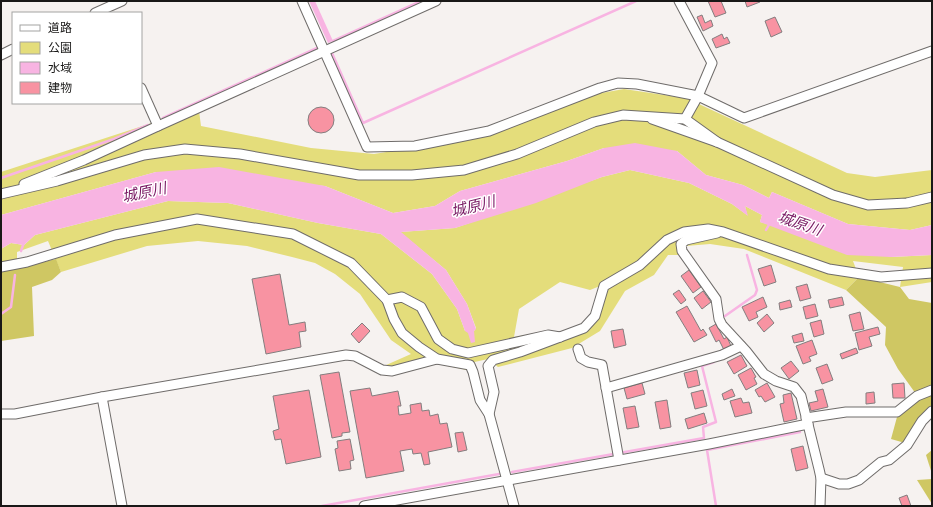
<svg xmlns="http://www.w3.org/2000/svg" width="933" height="507" font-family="'IBM Plex Sans','Noto Sans JP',sans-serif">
	<rect width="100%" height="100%" fill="#f6f2f0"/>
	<g fill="#e4dd7b" fill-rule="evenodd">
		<path d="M624 89 691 99 701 105 847 173 875 177 932 170V225L910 230 848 224 772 192 769 198 743 185 706 175 677 151 604 148 567 161 460 191 435 206 393 213 325 186 156 172 1 215V172L161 120 198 103 201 126 311 148 374 154 492 135 596 94Z"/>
		<path d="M630 170 689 183 732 204 747 215 745 206 762 215 760 222 891 257 932 255V282L900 287 903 267 853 261 859 277 846 290 744 249 710 244 686 246 679 255H668L654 275 625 291 600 331 572 348 498 367 488 359 470 363 467 370 433 363 387 374 384 366 411 354 391 340 360 294 335 274 315 263 292 257 247 246 198 241 147 246 61 272 48 241 17 252V260L1 263V249L11 243 24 245 35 235 168 201 228 203 318 223 381 234 432 274 457 309 465 331H474L476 328 467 304 446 270 400 232 455 228 602 177ZM560 282 590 290 600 286 592 316 584 324 563 333 548 331 514 337 519 309Z"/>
	</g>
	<g fill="#cfc763">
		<path d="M56 259 61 272 52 280 32 287 34 336 1 341V272Z"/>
		<path d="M859 277 900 287 909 299 932 303V408L905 443 891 439 897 417 916 394 898 369 885 345 886 327 846 290Z"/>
		<path d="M932 450V474L926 455Z"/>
		<path d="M932 479V504L917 480Z"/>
	</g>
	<g fill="#f8b4e2">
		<path d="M309 1H315L333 41 328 43Z"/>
		<path d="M635 143 677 151 706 175 743 185 769 198 772 192 848 224 910 230 932 225V255L891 257 847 255 760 222 762 215 745 206 748 216 732 204 689 183 630 170 602 177 536 203 455 228 401 232 446 270 467 304 476 329 474 331 475 342 471 343 468 333 465 331 457 309 432 274 381 234 318 223 228 203 168 201 35 235 24 245 11 243 1 249V215L156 172 219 167 325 186 393 213 435 206 460 191 567 161 604 148Z"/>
	</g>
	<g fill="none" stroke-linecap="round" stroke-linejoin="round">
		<g stroke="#f8b4e2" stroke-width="2.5">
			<path d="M333 41 421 1"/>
			<path d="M332 53 363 123 636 1"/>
			<path d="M163 118 317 48"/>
			<path d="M1 178 114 139 148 125"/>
			<path d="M766 230 770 223"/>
			<path d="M21 251 24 242"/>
			<path d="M1 314 11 307 15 275"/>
			<path d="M725 316 755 295 757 290 747 255"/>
			<path d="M512 472 704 438 703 427 716 422 702 366 714 362"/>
			<path d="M322 506 499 474"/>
			<path d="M716 506 707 450 800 432"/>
		</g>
	</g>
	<g fill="#f893a2" stroke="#837e7f">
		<path d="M708 1H721L726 13 715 17Z"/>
		<path d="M745 1H760V2L747 7Z"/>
		<path d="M702 15 705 23 711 20 713 26 703 31 697 17Z"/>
		<path d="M775 17 782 32 771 37 765 21Z"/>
		<path d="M722 34 724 39 727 37 730 43 716 48 712 39Z"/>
		<circle cx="321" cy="120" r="13"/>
		<path d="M771 265 776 282 764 286 758 269Z"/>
		<path d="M689 270 701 287 693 293 681 276Z"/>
		<path d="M280 274 289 325 305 322 306 331 299 332 301 347 266 354 252 279Z"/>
		<path d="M807 284 811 298 800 301 796 287Z"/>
		<path d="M679 290 686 300 681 304 673 294Z"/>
		<path d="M703 291 711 302 702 309 694 298Z"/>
		<path d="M763 297 767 307 756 312 758 317 749 321 742 307Z"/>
		<path d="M842 297 844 305 830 308 828 300Z"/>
		<path d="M790 300 792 307 780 310 779 303Z"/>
		<path d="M815 304 818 316 806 319 803 307Z"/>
		<path d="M687 306 701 331 703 329 707 335 694 342 676 312Z"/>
		<path d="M860 312 864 329 853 331 849 315Z"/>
		<path d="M767 314 774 323 764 332 757 323Z"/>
		<path d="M821 320 824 334 814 337 810 323Z"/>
		<path d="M362 323 370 331 359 343 351 334Z"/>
		<path d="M716 324 724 339 727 337 731 346 724 350 719 340 716 342 709 328Z"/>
		<path d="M878 327 880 334 869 337 872 346 859 350 855 333Z"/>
		<path d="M623 329 626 345 614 348 611 331Z"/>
		<path d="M802 333 804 341 794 343 792 336Z"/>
		<path d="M812 340 817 354 809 357 811 361 803 364 796 346Z"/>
		<path d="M856 348 858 353 842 359 840 354Z"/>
		<path d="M741 355 747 366 734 374 727 362Z"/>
		<path d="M791 361 799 371 789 379 781 368Z"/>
		<path d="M827 364 833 380 822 384 816 368Z"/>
		<path d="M751 368 756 377 754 378 757 384 746 390 738 375Z"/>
		<path d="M697 370 700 385 688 388 684 373Z"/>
		<path d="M339 372 350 432 342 433V436L332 438 320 375Z"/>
		<path d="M642 383 645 394 627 399 624 388Z"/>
		<path d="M767 383 775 397 765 402 761 396 759 397 755 390Z"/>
		<path d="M904 383 905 398H893L892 384Z"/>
		<path d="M370 388 372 396 398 391 401 406H398L399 415 411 413 410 405 421 403 422 411 429 410 430 416 438 414 440 424 447 423 452 447 428 452 430 464 424 465 421 453 413 454 412 449 400 451 404 471 366 478 350 391Z"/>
		<path d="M732 389 735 396 724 400 722 394Z"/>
		<path d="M823 389 828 407 811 411 809 403 818 401 815 391Z"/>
		<path d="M309 390 321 457 286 464 281 439 275 440 273 431 279 429 273 396Z"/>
		<path d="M703 390 707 406 695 409 691 393Z"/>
		<path d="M874 392 875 403 866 404V393Z"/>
		<path d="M791 393 797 419 784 422 780 404 784 403 783 395Z"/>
		<path d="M741 398 743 403 749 402 752 413 735 417 730 401Z"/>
		<path d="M667 400 671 427 660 429 655 402Z"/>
		<path d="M635 406 639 427 627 429 623 408Z"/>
		<path d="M704 413 707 423 688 429 685 419Z"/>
		<path d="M463 432 467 450 458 452 455 433Z"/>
		<path d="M350 439 354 460 350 461 351 469 339 471 335 449 338 448 337 441Z"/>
		<path d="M803 446 808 468 796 471 791 449Z"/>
		<path d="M907 495 911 506H902L899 498Z"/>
	</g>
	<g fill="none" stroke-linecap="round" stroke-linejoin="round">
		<defs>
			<g id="minor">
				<path d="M302 1 367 147 415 146 489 131 600 88 618 83 637 84 698 96 744 118 932 51"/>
				<path d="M679 1 712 63 698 96 685 119"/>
				<path d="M95 13 122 1"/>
				<path d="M1 55 13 49"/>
				<path d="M141 88 158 126"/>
				<path d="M652 119 717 142 833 195 868 205 907 203 932 197"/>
				<path d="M24 184 84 160 158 126 436 1"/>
				<path d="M1 194 57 181 144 155 185 149 240 154 359 175H412L464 170 517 154 594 122 623 115 685 119 717 142"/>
				<path d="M717 233 686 240 681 244 682 251 716 299 719 319 722 325 746 351 764 374 776 381 794 387 801 396 819 469 821 478 820 506"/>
				<path d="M1 267 27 262 115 235 197 219 293 234 351 263 387 300 394 319 402 333 419 347 437 359 470 365 473 372 480 400 489 414 514 506"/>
				<path d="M387 300 402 297 421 307 438 339 452 349 468 353 548 335 560 337"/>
				<path d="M578 349 581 358 588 362 602 365 619 460"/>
				<path d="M606 388 722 355 741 346"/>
				<path d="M102 397 122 506"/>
				<path d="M1 414H15L102 397 346 355 355 356 382 370 392 371 437 359"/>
				<path d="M489 414 494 392 488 366 493 360 520 352 584 328 595 316 604 286 640 265 667 240 684 232 708 229 723 232 829 269 881 277 932 273"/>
				<path d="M806 418 846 412H897L917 396 932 390"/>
				<path d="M821 478 839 484H848L859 480 881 462 889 460 907 445 922 421 932 411"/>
				<path d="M364 506 709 444 808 424"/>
			</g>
		</defs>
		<use href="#minor" stroke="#6f6c6a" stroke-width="11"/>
		<use href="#minor" stroke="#fff" stroke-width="9"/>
	</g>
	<g text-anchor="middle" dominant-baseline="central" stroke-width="3" stroke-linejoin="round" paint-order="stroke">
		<g font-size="15" font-style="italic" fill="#771762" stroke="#fff">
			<text transform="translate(144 192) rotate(-12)">城原川</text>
			<text transform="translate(473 206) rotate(-14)">城原川</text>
			<text transform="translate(800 223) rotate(19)">城原川</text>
		</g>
	</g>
	<rect width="933" height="507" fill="none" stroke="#191817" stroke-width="4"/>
	<rect x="12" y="12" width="130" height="92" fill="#ffffff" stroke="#a3a3a2"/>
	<rect x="20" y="25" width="20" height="6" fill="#ffffff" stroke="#a3a3a2"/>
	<text x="48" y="32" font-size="12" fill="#191817">道路</text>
	<rect x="20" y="42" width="20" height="12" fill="#e4dd7b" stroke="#a3a3a2"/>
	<text x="48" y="52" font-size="12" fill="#191817">公園</text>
	<rect x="20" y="62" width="20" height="12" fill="#f8b4e2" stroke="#a3a3a2"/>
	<text x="48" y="72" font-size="12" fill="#191817">水域</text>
	<rect x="20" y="82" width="20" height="12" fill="#f893a2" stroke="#a3a3a2"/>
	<text x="48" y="92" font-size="12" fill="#191817">建物</text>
</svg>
